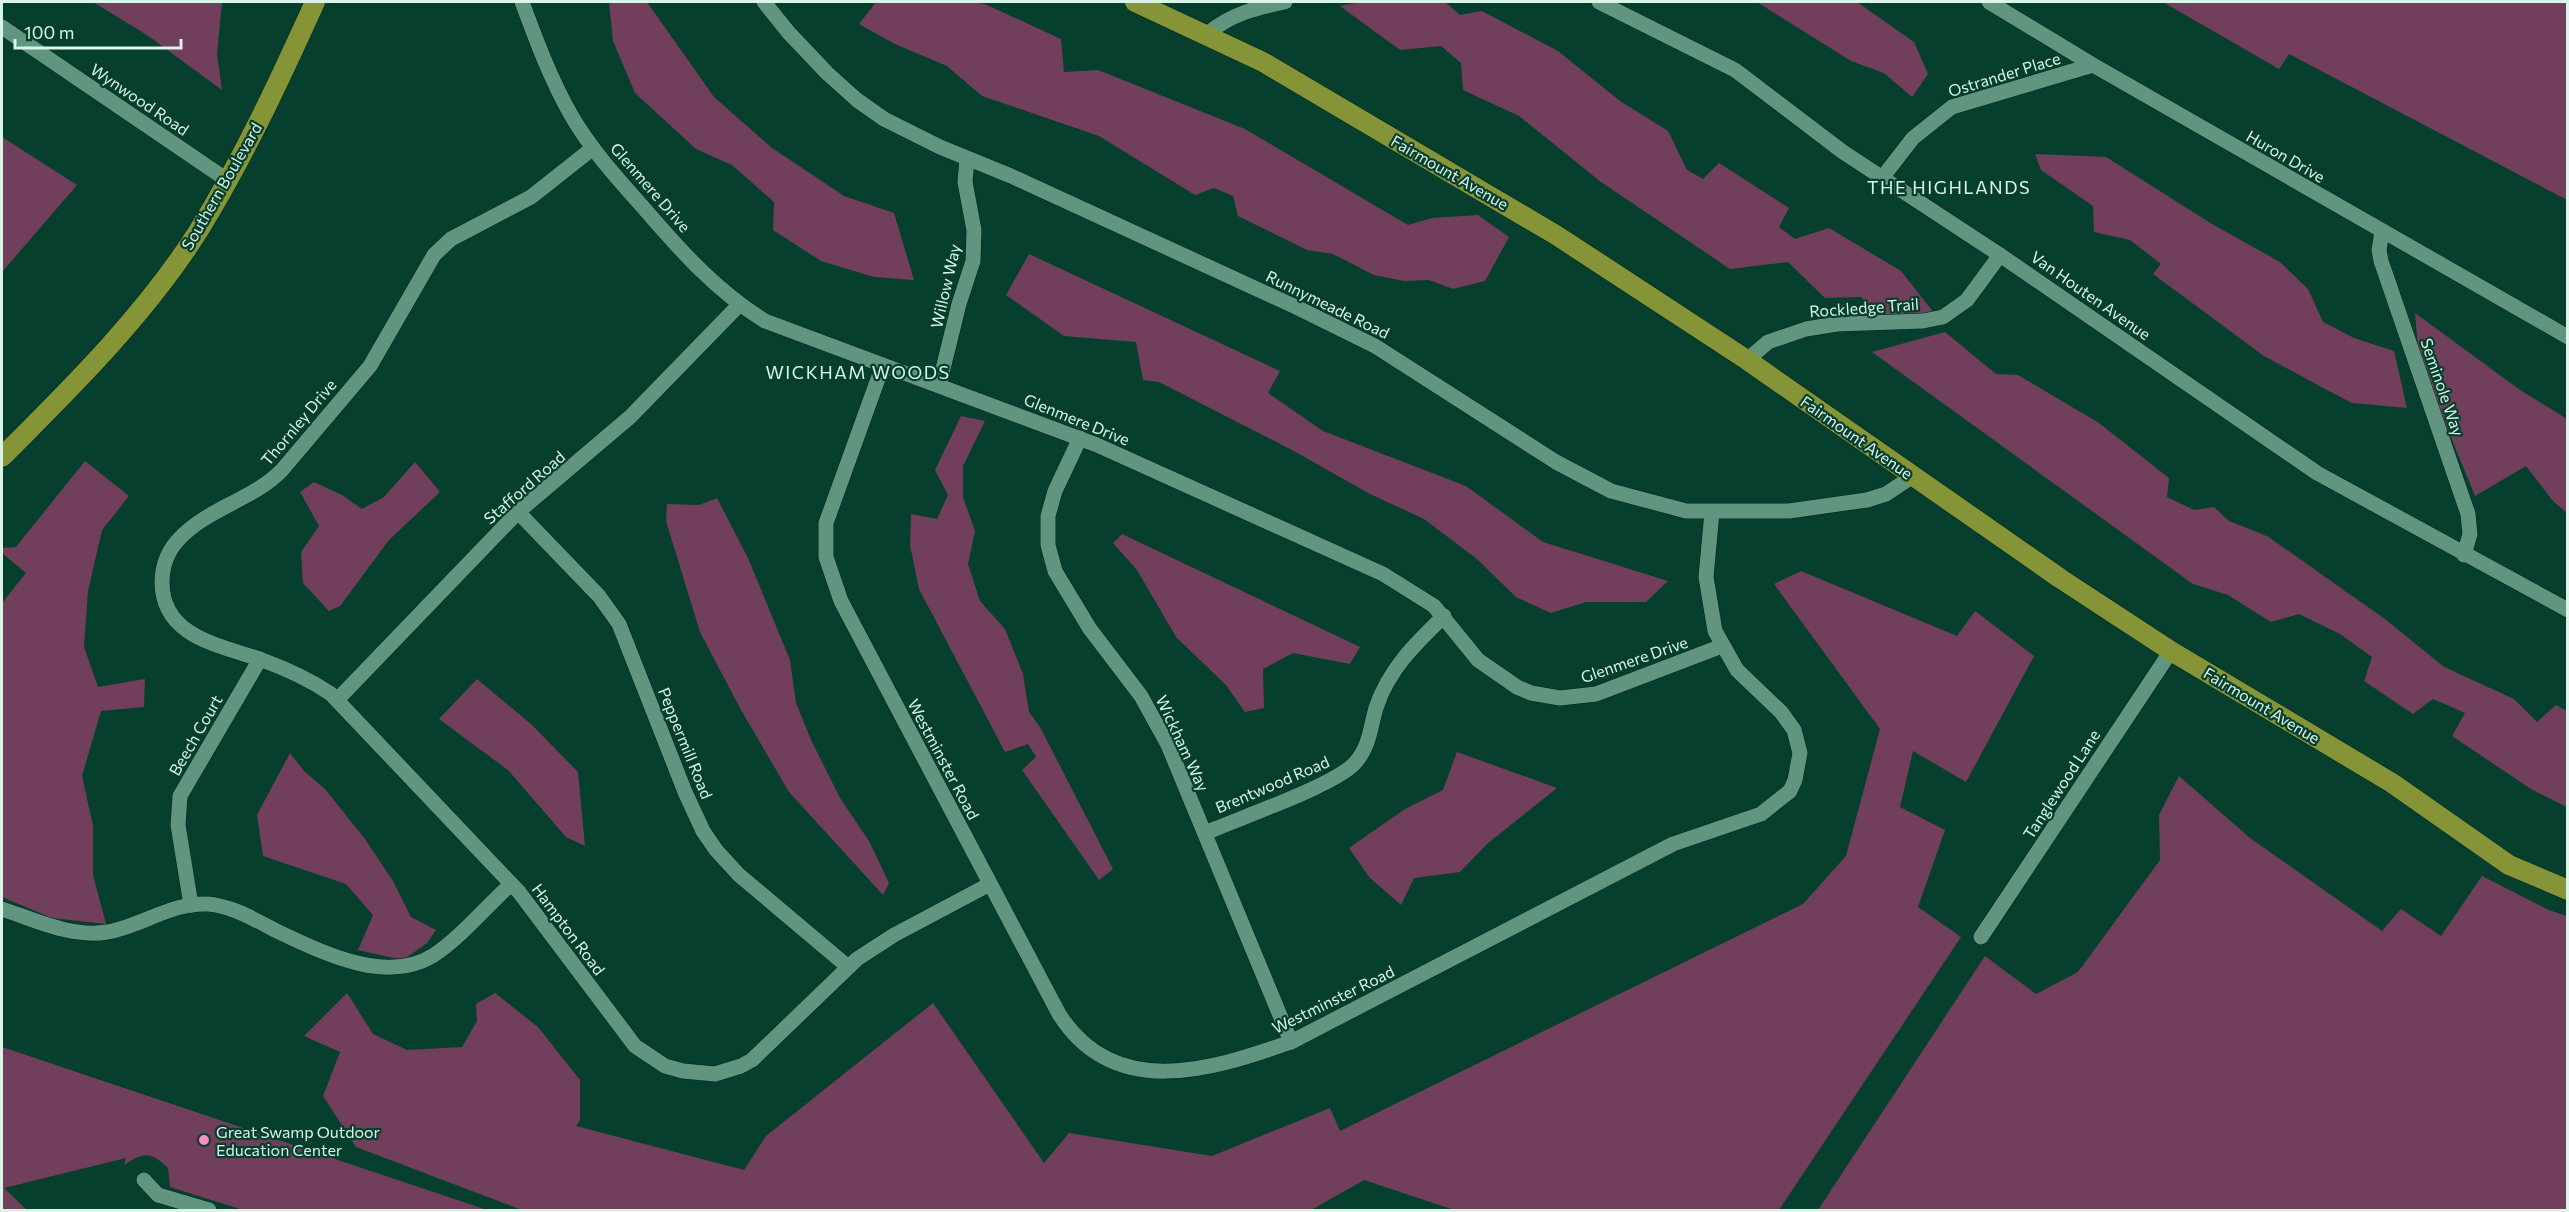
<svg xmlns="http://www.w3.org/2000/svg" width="2569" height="1212" font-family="Commissioner,sans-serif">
	<rect width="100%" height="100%" fill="#073f2e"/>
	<g fill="#713f5b">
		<path d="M93 2H222L217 54 222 90 147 35Z"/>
		<path d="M609 2H647L714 97 772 148 844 196 894 213 914 280 874 277 821 261 773 230 774 202 732 165 696 149 635 93 613 41Z"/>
		<path d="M876 2H975L987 5 1061 39 1064 72 1098 70 1245 129 1408 225 1432 218 1478 215 1509 237 1485 281 1453 289 1429 280 1404 281 1374 275 1333 254 1307 250 1238 216 1233 196 1214 188 1195 195 1099 136 982 96 947 66 895 44 859 24Z"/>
		<path d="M1361 2H1445L1460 15 1482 11 1558 51 1620 101 1668 131 1687 170 1703 179 1719 163 1789 208 1779 227 1795 239 1829 228 1901 271 1934 313 1876 315 1861 297 1825 298 1788 262 1730 269 1601 182 1519 116 1463 90 1461 63 1441 46 1400 50 1340 6Z"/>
		<path d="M1757 2H1857L1914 42 1928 74 1912 97 1884 73 1851 61Z"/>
		<path d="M2163 2H2567V200L2289 54 2279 69Z"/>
		<path d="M2 137 77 185 2 272Z"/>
		<path d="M2035 154 2106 157 2212 224 2280 262 2308 289 2323 322 2354 338 2394 351 2407 408 2352 403 2327 390 2264 356 2153 274 2161 264 2130 240 2094 232 2093 206 2041 170Z"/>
		<path d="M1029 254 1280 371 1268 393 1323 431 1466 486 1543 542 1668 581 1646 602H1586L1551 613 1516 597 1477 559 1424 519 1370 494 1292 450 1159 382 1143 380 1136 342 1064 336 1006 295Z"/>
		<path d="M2415 313 2520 390 2567 419V513L2553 501 2526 466 2475 496 2419 359Z"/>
		<path d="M1945 332 1996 374 2018 375 2099 423 2169 478 2167 497 2194 510 2214 507 2229 521 2267 536 2385 619 2444 667 2514 699 2537 722 2556 705 2567 711V807L2531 789 2452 736 2465 713 2433 699 2413 714 2364 681 2372 657 2340 634 2299 614 2271 622 2228 595 2193 584 1872 352Z"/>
		<path d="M961 416 985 421 963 466V497L975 531 968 564 980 601 1005 629 1023 674 1029 712 1040 727 1113 869 1099 880 1022 770 1036 757 1028 744 1005 752 919 589 910 545 911 514 937 519 948 495 935 470Z"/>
		<path d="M85 461 129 496 102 530 88 591 84 647 98 687 145 679 144 707 101 711 82 776 93 826V875L106 924 52 918 2 897V603L26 573 2 553V548L16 547Z"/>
		<path d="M415 462 440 492 389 540 340 606 329 611 303 583 301 552 319 526 300 492 314 482 342 495 362 509 384 497Z"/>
		<path d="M717 498 748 558 790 660 796 703 812 742 840 798 869 841 889 883 883 895 789 792 741 710 700 632 666 521 667 504 699 505Z"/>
		<path d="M1122 534 1360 647 1350 664 1293 653 1263 669 1264 708 1245 712 1226 685 1176 637 1137 570 1113 543Z"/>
		<path d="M1801 571 1957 636 1975 611 2034 656 1966 782 1913 751 1900 807 1945 830 1918 907 1961 937 1779 1210H1454L1364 1180 1311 1210H522L356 1147 323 1096 340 1052 304 1036 347 993 373 1034 407 1050 462 1047 477 1021 476 1004 495 993 538 1027 580 1080V1120L576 1126 744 1170 766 1136 933 1003 1044 1163 1069 1133 1212 1156 1330 1108 1340 1131 1803 904 1846 856 1880 729 1774 584Z"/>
		<path d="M477 679 531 724 578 772 585 846 566 837 508 770 439 719Z"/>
		<path d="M1457 752 1557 788 1487 844 1460 872 1414 878 1401 905 1370 878 1349 848 1405 809 1443 790Z"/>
		<path d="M290 753 304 771 325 789 365 839 393 881 411 917 436 930 427 943 403 960 358 950 373 915 346 884 263 856 257 815Z"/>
		<path d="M2179 776 2250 838 2382 931 2401 909 2441 936 2482 876 2549 910 2567 916V1210H1818L1985 956 2036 994 2078 972 2160 860 2159 815Z"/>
		<path d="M2 1047 487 1210H243L170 1187 168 1168C150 1151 144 1152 124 1165L126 1158 4 1188 27 1210H2Z"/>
	</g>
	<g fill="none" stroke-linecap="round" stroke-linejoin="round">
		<defs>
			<g id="minor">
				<path d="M522 2C536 40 551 80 571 115 590 148 616 177 642 206 679 249 716 291 765 321L1097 445 1383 574 1434 606 1478 660 1517 687 1531 693 1560 698 1596 694 1722 646"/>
				<path d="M764 2 789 33 827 73 857 100 884 119 940 147 1011 176 1296 307 1375 346 1556 462 1611 491 1686 511H1789L1867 500 1886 494 1913 476"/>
				<path d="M1599 2 1735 70 1843 152 2000 255 2317 473 2568 610"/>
				<path d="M1989 2 2093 65 2568 337"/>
				<path d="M2 27 227 180"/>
				<path d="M1207 34C1231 14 1255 8 1285 2"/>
				<path d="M593 148 531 197 451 239 434 255 370 366 282 470C253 500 208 508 180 538 167 551 162 565 162 583 163 638 221 645 262 660 287 669 309 679 331 694L519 892 635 1046 665 1066 683 1071 715 1074 741 1066 752 1060 857 959 894 935 990 884"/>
				<path d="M1882 178 1913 138 1952 107 2093 65"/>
				<path d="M2382 232 2379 250 2381 261 2468 514 2470 534 2464 555"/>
				<path d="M1747 360 1768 342 1806 329 1837 324 1923 321 1943 317 1967 300 2000 255"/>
				<path d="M883 365 826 523V557L841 601 1059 1014C1114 1101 1211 1070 1291 1042L1673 844 1761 814 1790 791 1795 780 1800 753 1794 730 1781 712 1737 670 1715 631 1706 577 1712 512"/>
				<path d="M939 385 959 304 973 261 974 230 965 182 967 159"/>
				<path d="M1080 438 1055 491 1048 516V545L1055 571 1090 629 1141 696 1168 745 1291 1042"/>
				<path d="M518 512 599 596 619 624 685 792 703 831 716 850 739 875 847 966"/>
				<path d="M337 700 518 512 630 417 739 305"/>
				<path d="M1205 833C1239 818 1334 786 1355 763 1370 746 1370 728 1376 708 1388 670 1416 643 1444 616"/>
				<path d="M191 905 178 825 180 796 260 659"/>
				<path d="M2 909C35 920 72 938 107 932 142 926 172 902 208 904 234 906 260 923 283 934 328 955 388 984 434 955 459 939 488 905 511 884"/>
				<path d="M1981 937 2171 651"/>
				<path d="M144 1180 158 1195 209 1210"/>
			</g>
			<g id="major">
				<path d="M1135 2 1263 62 1556 235 1747 360 2061 579 2171 651 2392 783 2509 865 2568 890"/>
				<path d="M2 457C72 387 146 314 199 230 244 157 280 79 315 2"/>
			</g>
		</defs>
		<use href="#minor" stroke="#002417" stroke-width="16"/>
		<use href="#major" stroke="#002417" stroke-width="21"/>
		<use href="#minor" stroke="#629580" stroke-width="15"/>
		<use href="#major" stroke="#849436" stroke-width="20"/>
	</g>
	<circle fill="#f98fca" stroke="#073f2e" stroke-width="2" cx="204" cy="1140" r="6"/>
	<g text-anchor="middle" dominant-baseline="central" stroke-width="4.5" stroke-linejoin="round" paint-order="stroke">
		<g font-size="16" fill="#daf4e8" stroke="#073f2e">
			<text transform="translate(2004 74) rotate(-17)">Ostrander Place</text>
			<text transform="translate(140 99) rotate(34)">Wynwood Road</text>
			<text transform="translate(2286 156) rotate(30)">Huron Drive</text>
			<text transform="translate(1450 172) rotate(30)">Fairmount Avenue</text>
			<text transform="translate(221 186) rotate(-60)">Southern Boulevard</text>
			<text transform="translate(651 187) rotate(49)">Glenmere Drive</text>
			<text transform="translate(945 286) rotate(-77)">Willow Way</text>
			<text transform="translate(2091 295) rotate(35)">Van Houten Avenue</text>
			<text transform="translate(1328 304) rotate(26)">Runnymeade Road</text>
			<text transform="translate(1864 307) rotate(-4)">Rockledge Trail</text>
			<text transform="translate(2443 387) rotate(71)">Seminole Way</text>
			<text transform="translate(1077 419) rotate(22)">Glenmere Drive</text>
			<text transform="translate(298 422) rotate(-50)">Thornley Drive</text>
			<text transform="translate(1857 437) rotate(35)">Fairmount Avenue</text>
			<text transform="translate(524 487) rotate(-41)">Stafford Road</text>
			<text transform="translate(1634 659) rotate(-19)">Glenmere Drive</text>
			<text transform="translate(2262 705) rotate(31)">Fairmount Avenue</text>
			<text transform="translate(195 735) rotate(-60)">Beech Court</text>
			<text transform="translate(686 743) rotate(68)">Peppermill Road</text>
			<text transform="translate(1183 743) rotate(65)">Wickham Way</text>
			<text transform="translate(944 759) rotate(62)">Westminster Road</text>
			<text transform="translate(1272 784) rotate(-23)">Brentwood Road</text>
			<text transform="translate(2061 784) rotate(-57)">Tanglewood Lane</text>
			<text transform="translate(569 929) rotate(53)">Hampton Road</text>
			<text transform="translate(1333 999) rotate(-26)">Westminster Road</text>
		</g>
		<g font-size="16" fill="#daf4e8" stroke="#073f2e" text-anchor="start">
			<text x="216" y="1131">Great Swamp Outdoor<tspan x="216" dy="18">Education Center</tspan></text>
		</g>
		<g font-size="18" letter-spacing="1.5" fill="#daf4e8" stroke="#073f2e">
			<text x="1949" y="187">THE HIGHLANDS</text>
			<text x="858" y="372">WICKHAM WOODS</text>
		</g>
	</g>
	<rect width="2569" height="1212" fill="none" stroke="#daf4e8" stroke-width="6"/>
	<path d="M15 39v9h166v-9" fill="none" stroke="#daf4e8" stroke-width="3"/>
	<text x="24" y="39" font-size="18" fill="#daf4e8" stroke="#073f2e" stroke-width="4.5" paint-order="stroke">100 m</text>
</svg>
